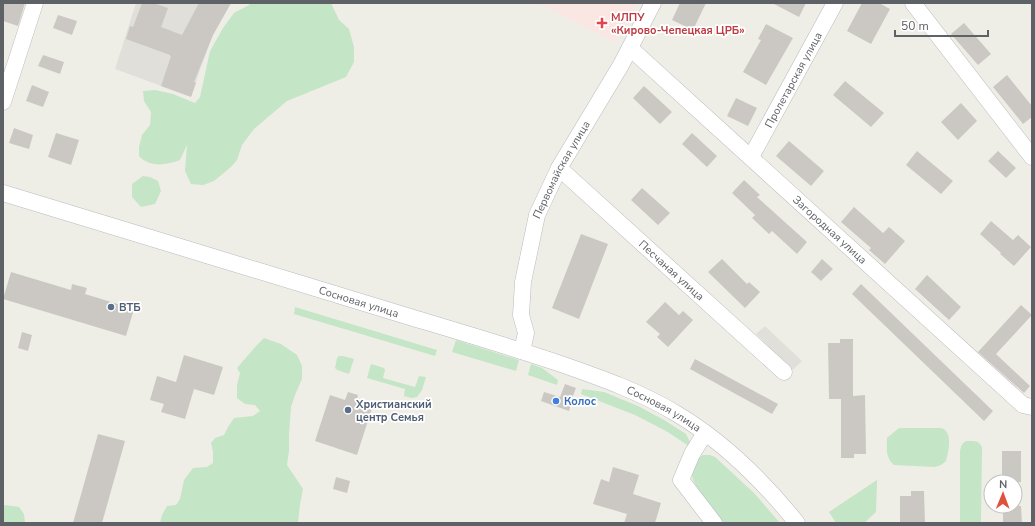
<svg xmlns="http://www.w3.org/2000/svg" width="1035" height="526" font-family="'Nunito Sans',sans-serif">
	<rect width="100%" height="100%" fill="#efeee6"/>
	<g fill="#e1dfda">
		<path d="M136 3H231L213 35 201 67 191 97 115 69Z"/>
		<path d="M765 326 802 361 793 370 756 334Z"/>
	</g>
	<path fill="#fae7e4" d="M537 3H638L616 43Z"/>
	<g fill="#c4e5c6">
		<path d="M250 3H331L339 20 349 29 354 47V62L346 77 287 101 254 129 242 145 237 160 231 167 214 181 203 185 191 184 185 171 187 145 180 160C166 165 150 168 139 156V147L142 135 150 125 151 112 144 101 143 91 155 90 173 94 195 103 200 97 210 51 223 28 234 13 249 5Z"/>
		<path d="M143 176 150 177 158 181 161 191 155 204 141 207 132 197V184Z"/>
		<path d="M295 307 437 350 435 356 294 314Z"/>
		<path d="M264 338 281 344 297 355 302 366V379L295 395 291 407 289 434V451L287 465 303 489 300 504 298 523H160L162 515 167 506 176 505 180 499 184 480 193 468 207 467 213 463V452L211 443 215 438 224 435 228 427 234 418 253 416 260 411 255 405 245 404 237 398V385L240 373 237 368 256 346Z"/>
		<path d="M456 340 519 360 516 371 452 352Z"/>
		<path d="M339 356H343L354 359 349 374 337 370 335 368 337 358Z"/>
		<path d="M371 364 384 368 385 370 383 378 415 387 419 376 426 377 422 390 417 397 411 398 404 396 405 389 367 378Z"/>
		<path d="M531 364 542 368 558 380 557 385 528 375Z"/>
		<path d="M582 389 604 392 638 406 664 420 686 434 690 442 689 446 666 431 635 415 581 394Z"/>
		<path d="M899 428H941C953 431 949 451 946 461L941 465 935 467 894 465C885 457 887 449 887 438Z"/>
		<path d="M966 441C974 441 980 440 982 448L981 523H960V452C961 447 961 444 966 441Z"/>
		<path d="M703 455H710L715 457 754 493 780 523H723C716 513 691 484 692 473 693 470 694 467 695 464 697 460 699 457 703 455Z"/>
		<path d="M877 480 876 512 864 523H836L829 512Z"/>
		<path d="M6 505 19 507 24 514 25 523H3V506Z"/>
	</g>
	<g fill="#cbc8c3">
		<path d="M3 3H25L18 26 3 21Z"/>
		<path d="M142 3H153L168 8 161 27 182 35 199 3H231L213 35 194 82 196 83 191 97 161 86 171 56H170V55L126 39 130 26 133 27Z"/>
		<path d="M680 3H706L693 30 672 20Z"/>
		<path d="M772 3H806L799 17Z"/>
		<path d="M862 3H879L890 9 871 44 847 31Z"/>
		<path d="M58 15 77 21 72 35 53 28Z"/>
		<path d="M964 23 991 54 978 65 951 34Z"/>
		<path d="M766 24 793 38 766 85 743 72 761 40 758 39Z"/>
		<path d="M43 55 64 62 60 74 38 66Z"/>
		<path d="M1007 75 1032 106V117L1023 124 993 87Z"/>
		<path d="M845 81 884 113 871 127 833 95Z"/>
		<path d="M32 85 49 92 43 107 26 101Z"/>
		<path d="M644 86 672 112 660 124 633 98Z"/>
		<path d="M736 98 757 108 748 126 727 116Z"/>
		<path d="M961 103 977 121 958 140 941 122Z"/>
		<path d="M14 128 33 135 29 149 9 143Z"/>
		<path d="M56 133 79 140 71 165 48 157Z"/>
		<path d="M692 133 717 156 707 167 682 144Z"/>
		<path d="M789 141 824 171 811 186 776 156Z"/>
		<path d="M917 151 953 181 941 194 906 165Z"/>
		<path d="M998 151 1016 168 1006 178 988 161Z"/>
		<path d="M744 180 760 195 757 197 807 242 797 254 772 231 769 234 752 218 755 215 732 193Z"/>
		<path d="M642 188 670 213 658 225 631 200Z"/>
		<path d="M854 207 883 233 889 227 905 241 885 264 869 250 871 248 841 222Z"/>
		<path d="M991 221 1013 240 1018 235 1031 247 1014 266 1000 254 1001 253 980 234Z"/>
		<path d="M581 234 608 244 579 319 552 308Z"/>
		<path d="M722 259 747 284 749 282 760 292 745 308 708 272Z"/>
		<path d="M822 259 833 269 821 281 811 272Z"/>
		<path d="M11 272 71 290 72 284 87 288 85 294 134 309 126 336 3 299Z"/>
		<path d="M927 275 961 307 949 320 915 289Z"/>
		<path d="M861 284 993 411 984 421 852 294Z"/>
		<path d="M665 302 679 315 683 311 693 320 668 347 657 337 660 334 646 322Z"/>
		<path d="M1021 305 1032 315 996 354 1030 386 1024 393 978 352Z"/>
		<path d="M22 332 32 335 28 351 18 348Z"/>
		<path d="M840 339H853V396L865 395 866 454H854V458H841V399H829L828 343H840Z"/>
		<path d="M184 355 223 367 214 395 194 389 185 419 161 412 164 404 150 400 157 376 176 382Z"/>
		<path d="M695 359 778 404 772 414 690 369Z"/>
		<path d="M565 384 576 388 571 401H572L569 411 541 401 544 392 560 397Z"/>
		<path d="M348 392 358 395 356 403 372 408 357 455 315 441 330 395 345 400Z"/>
		<path d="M98 434 125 441 102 523H73Z"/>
		<rect x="1002" y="451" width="19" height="31"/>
		<path d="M613 467 639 475 633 494 661 503 655 523H624L627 514 593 504 601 479 609 482Z"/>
		<path d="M336 477 350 481 347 493 333 489Z"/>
		<path d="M911 491H924L925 523H900V496H911Z"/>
		<path d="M1003 506H1021L1022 523H1003Z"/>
	</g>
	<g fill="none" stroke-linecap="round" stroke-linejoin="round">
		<defs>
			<g id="minor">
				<path d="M913 3 1032 157"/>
				<path id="s1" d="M630 48 1023 405 1032 407"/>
				<path d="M3 102 35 3"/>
				<path id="s2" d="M751 157 835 3"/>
				<path id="s3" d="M559 168 784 372"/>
				<path id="s4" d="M3 193C139 234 274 276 410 317 460 332 511 347 561 364 601 378 641 392 677 414 724 442 763 481 797 523"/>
				<path id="s5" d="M522 351 526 333 521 315 523 282 537 215 559 168 621 65 653 3"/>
				<path d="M705 433 692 454 681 480 714 523"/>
			</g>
		</defs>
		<use href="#minor" stroke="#b8bbbf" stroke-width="17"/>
		<use href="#minor" stroke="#fff" stroke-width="16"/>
	</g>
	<path fill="#e0444e" stroke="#fff" stroke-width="1.5" d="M600 17h4v4h4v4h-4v4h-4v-4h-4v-4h4z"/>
	<g fill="#5c6f8a" stroke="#fff" stroke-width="1.5">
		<circle cx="111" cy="307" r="4"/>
		<circle cx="348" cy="410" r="4"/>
	</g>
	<circle fill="#3f7fe0" stroke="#fff" stroke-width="1.5" cx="556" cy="401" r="4"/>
	<g text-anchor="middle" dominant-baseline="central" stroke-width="3.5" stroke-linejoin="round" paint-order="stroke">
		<g font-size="11" font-weight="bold" fill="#be3a42" stroke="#fff" text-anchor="start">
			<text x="611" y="17">МЛПУ<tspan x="611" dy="13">«Кирово-Чепецкая ЦРБ»</tspan></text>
		</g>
		<g font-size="11" fill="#5e6166" stroke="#fff">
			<text stroke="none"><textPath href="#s2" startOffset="88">Пролетарская улица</textPath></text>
			<text stroke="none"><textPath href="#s5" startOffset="190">Первомайская улица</textPath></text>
			<text stroke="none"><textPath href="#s1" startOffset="270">Загородная улица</textPath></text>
			<text stroke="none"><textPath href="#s3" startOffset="152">Песчаная улица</textPath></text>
			<text stroke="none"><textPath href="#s4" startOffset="372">Сосновая улица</textPath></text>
			<text stroke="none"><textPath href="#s4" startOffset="696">Сосновая улица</textPath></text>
		</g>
		<g font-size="11" font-weight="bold" fill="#4e5e75" stroke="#fff" text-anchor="start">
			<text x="119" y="307">ВТБ</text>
			<text x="356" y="404">Христианский<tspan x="356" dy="13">центр Семья</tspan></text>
		</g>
		<g font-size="11" font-weight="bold" fill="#366cbe" stroke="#fff" text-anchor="start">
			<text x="564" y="401">Колос</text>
		</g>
	</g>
	<rect width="1035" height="526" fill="none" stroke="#5e6166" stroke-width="8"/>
	<g transform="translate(1003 494) rotate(1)"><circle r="19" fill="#ffffff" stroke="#bfc0c2"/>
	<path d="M0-3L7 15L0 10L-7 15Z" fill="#e0523b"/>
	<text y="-6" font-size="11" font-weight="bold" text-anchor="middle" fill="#5e6166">N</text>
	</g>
	<path d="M895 30v6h93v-6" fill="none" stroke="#5e6166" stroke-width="2"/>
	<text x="901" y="30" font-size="12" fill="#5e6166" stroke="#ffffff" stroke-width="3" paint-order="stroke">50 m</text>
</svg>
